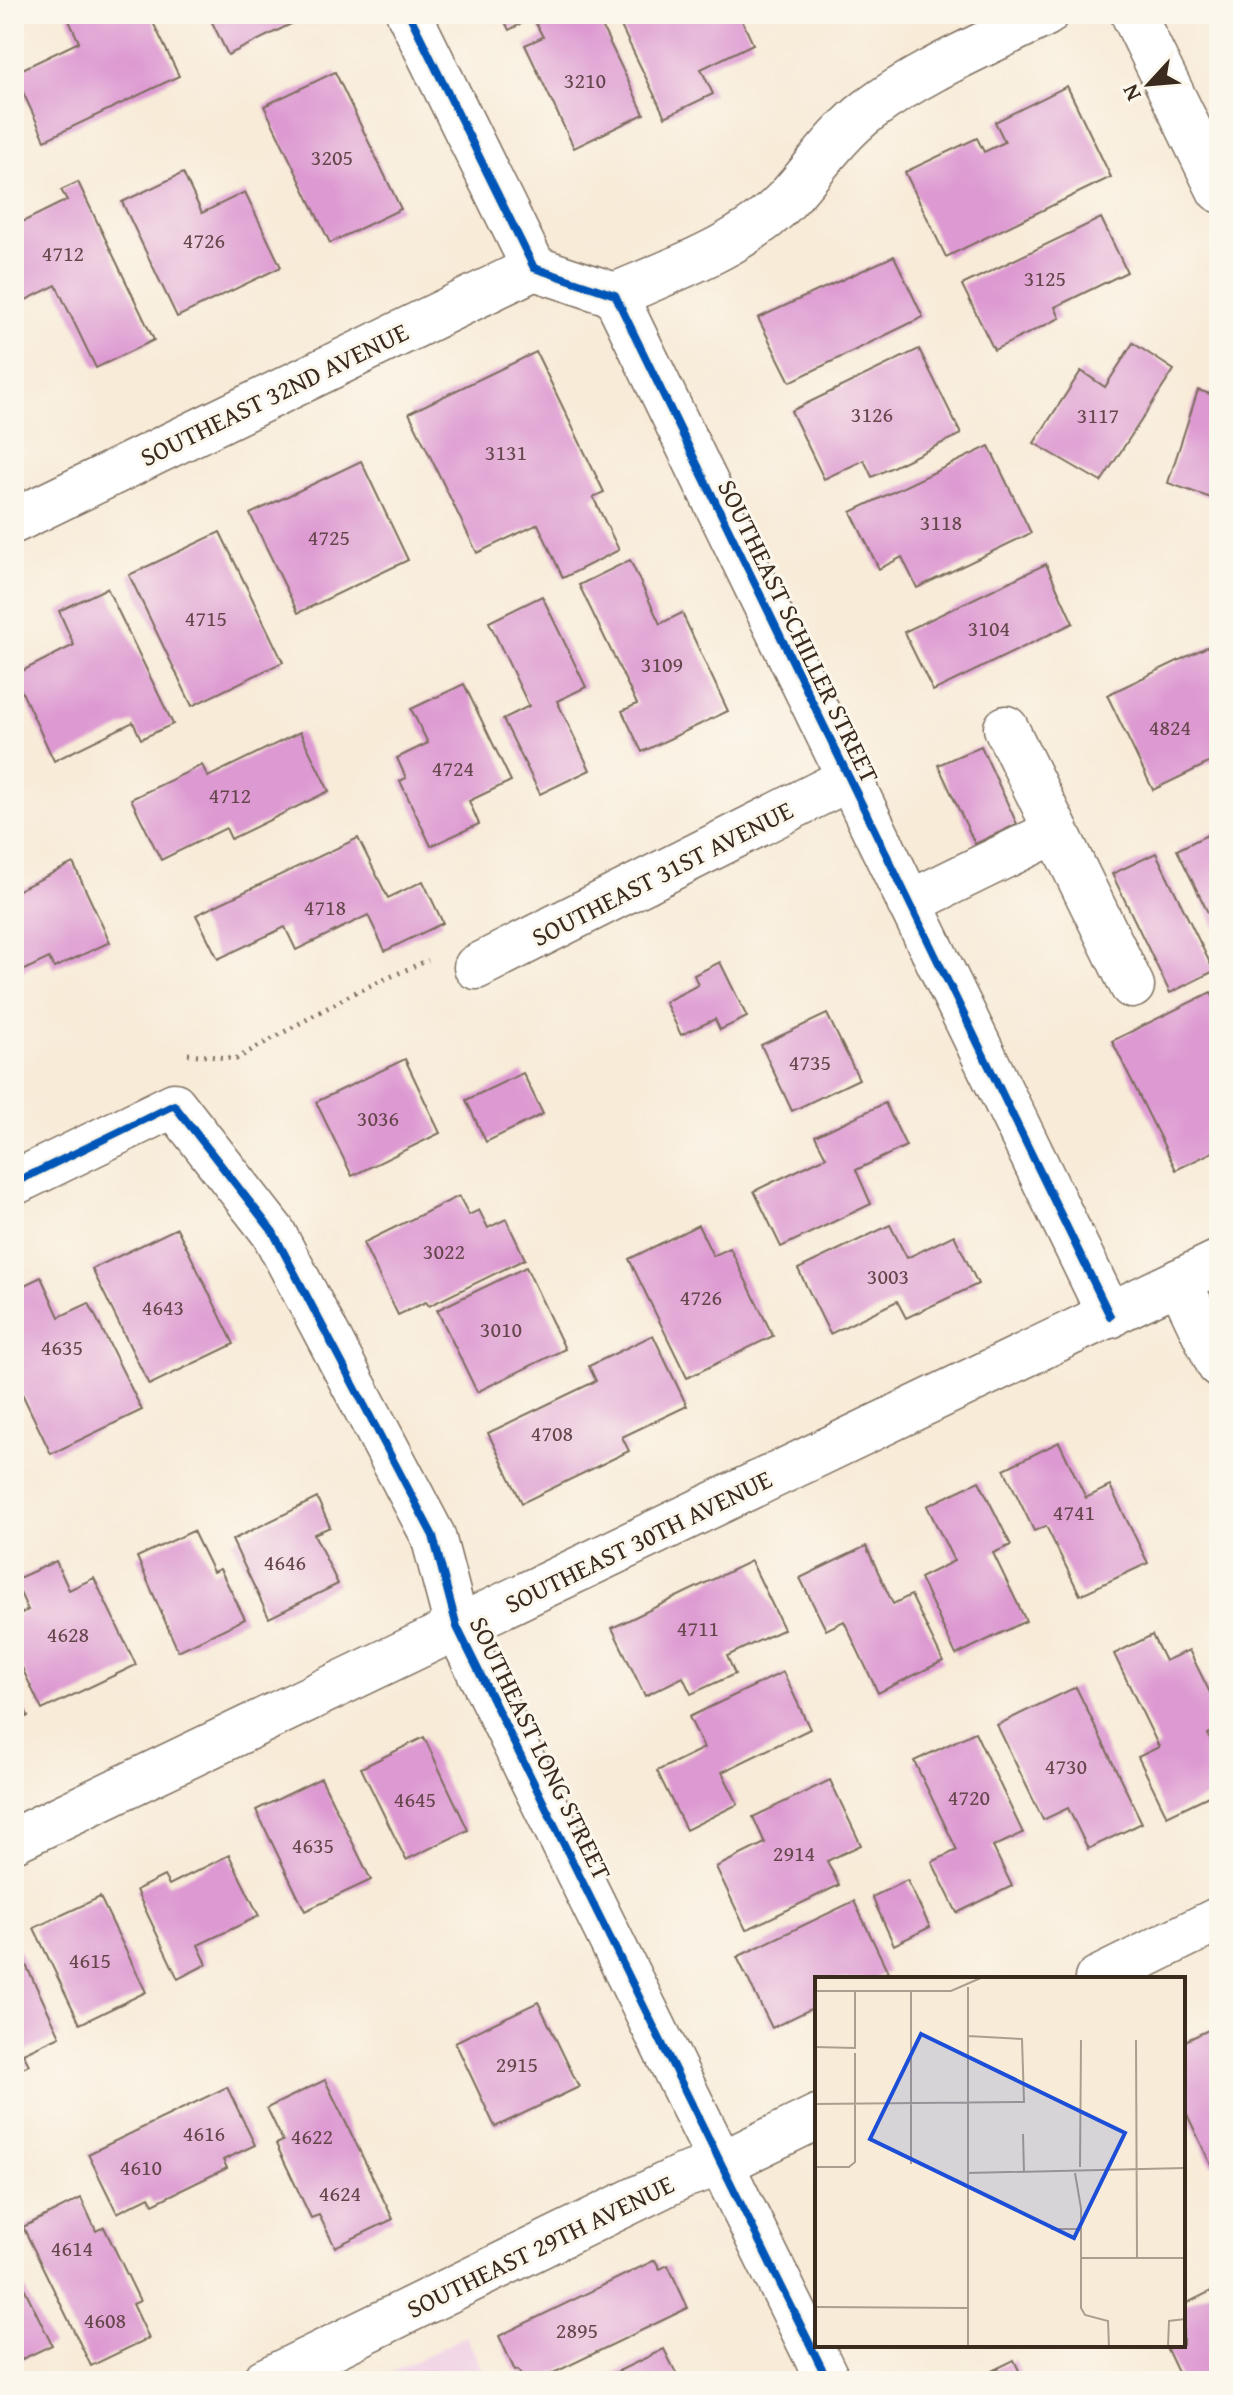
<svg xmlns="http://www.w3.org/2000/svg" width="1233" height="2395" font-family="'Gentium Book Plus',serif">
	<rect width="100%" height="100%" fill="#fbf7ec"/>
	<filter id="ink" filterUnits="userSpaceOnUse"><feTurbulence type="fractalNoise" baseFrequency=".0125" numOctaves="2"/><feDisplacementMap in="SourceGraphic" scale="16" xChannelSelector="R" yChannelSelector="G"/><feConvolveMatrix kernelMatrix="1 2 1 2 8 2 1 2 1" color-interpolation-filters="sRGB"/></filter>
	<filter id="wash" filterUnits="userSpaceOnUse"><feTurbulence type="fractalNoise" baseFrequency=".006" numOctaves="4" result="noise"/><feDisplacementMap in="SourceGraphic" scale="32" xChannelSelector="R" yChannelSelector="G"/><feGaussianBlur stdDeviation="1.8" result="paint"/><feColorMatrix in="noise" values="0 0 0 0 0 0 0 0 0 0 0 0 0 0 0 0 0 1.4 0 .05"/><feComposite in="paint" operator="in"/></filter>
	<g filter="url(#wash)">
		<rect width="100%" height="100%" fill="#f8ebd8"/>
		<path fill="#f0d0e5" d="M466 2336 488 2381H374Z"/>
		<g id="blocks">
			<g fill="#dd99d1">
				<path d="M66 14H149L179 76 45 140 14 73 79 42Z"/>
				<path d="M208 14H288L293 23 228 55Z"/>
				<path d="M501 14H596L644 114 574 148 525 45 543 37 533 18 509 30Z"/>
				<path d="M615 14H739L753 44 701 69 713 94 665 117Z"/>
				<path d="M335 72 401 209 330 243 264 106Z"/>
				<path d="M1067 86 1111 177 946 257 905 172 977 138 984 152 1005 142 995 122Z"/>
				<path d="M183 173 202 213 245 192 281 267 177 317 122 202Z"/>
				<path d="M78 182 154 340 96 368 56 285 24 301 14 280V226L67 200 61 190Z"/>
				<path d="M1101 218 1127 272 1055 307 1060 318 994 350 962 285Z"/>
				<path d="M894 256 923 317 790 382 758 318Z"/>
				<path d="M1133 343 1174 370 1101 482 1034 443 1081 371 1105 387Z"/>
				<path d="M919 349 961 434 872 477 864 460 824 479 791 411Z"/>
				<path d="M536 352 604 492 593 497 619 550 563 578 538 524 477 553 409 413Z"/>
				<path d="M1198 390 1219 397V474L1211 498 1168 483Z"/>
				<path d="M989 446 1031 533 917 588 902 557 879 569 851 512Z"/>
				<path d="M361 461 408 560 298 613 250 514Z"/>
				<path d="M220 532 283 662 192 706 129 575Z"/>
				<path d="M630 560 660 624 682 613 728 711 642 752 622 711 637 704 579 585Z"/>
				<path d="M1046 564 1073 623 933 691 904 632Z"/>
				<path d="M107 588 173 724 141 739 133 722 54 761 14 675 74 645 59 611Z"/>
				<path d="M542 596 586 687 557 701 590 770 540 794 503 719 529 706 489 622Z"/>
				<path d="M1219 641V758L1153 790 1107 695Z"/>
				<path d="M464 684 511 781 469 801 479 824 431 846 400 781 406 778 397 758 428 743 411 709Z"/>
				<path d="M300 732 329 791 231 839 226 828 161 860 131 799 202 765 208 777Z"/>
				<path d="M981 746 1017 824 975 844 938 765Z"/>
				<path d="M1219 829V935L1177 850Z"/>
				<path d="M358 838 388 898 423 881 443 923 385 951 368 915 296 950 285 927 218 959 196 915Z"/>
				<path d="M1156 853 1214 971 1170 993 1112 874Z"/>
				<path d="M73 863 110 942 54 968 49 958 14 975V892Z"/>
				<path d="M720 962 747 1017 720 1030 715 1019 681 1035 665 1002 698 985 694 975Z"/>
				<path d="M1211 992 1219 1009V1149L1176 1170 1112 1041Z"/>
				<path d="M827 1014 859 1079 792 1111 761 1045Z"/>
				<path d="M405 1059 440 1133 352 1176 316 1102Z"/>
				<path d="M523 1073 543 1114 486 1142 466 1100Z"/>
				<path d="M885 1103 906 1146 856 1170 871 1204 781 1247 754 1191 826 1157 815 1136Z"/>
				<path d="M459 1196 469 1215 479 1210 488 1228 506 1219 525 1259 429 1306 426 1302 398 1315 363 1243Z"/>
				<path d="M698 1225 713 1256 730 1248 773 1336 687 1378 629 1259Z"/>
				<path d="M890 1225 907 1258 954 1235 978 1284 906 1318 897 1301 830 1334 798 1269Z"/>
				<path d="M177 1228 234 1344 149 1385 92 1269Z"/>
				<path d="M526 1267 565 1349 477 1392 437 1310Z"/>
				<path d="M41 1277 59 1317 89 1303 142 1410 51 1454 14 1377V1290Z"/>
				<path d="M653 1335 687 1406 622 1437 629 1451 522 1503 488 1433 596 1381 589 1366Z"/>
				<path d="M1059 1442 1086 1498 1110 1486 1148 1563 1080 1595 1046 1526 1034 1531 1004 1469Z"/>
				<path d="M979 1481 1011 1545 993 1553 1026 1621 956 1655 920 1578 954 1561 927 1506Z"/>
				<path d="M317 1498 330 1527 314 1534 338 1584 269 1618 232 1540Z"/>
				<path d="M193 1531 213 1572 220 1569 245 1619 178 1651 137 1557Z"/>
				<path d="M866 1546 893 1604 911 1595 943 1661 878 1693 844 1621 826 1630 800 1578Z"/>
				<path d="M56 1561 69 1590 94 1578 136 1665 42 1710 14 1651V1617L28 1610 14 1580Z"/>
				<path d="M751 1561 784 1629 727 1656 735 1674 691 1694 683 1677 645 1696 612 1628Z"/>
				<path d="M1152 1635 1165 1661 1189 1650 1219 1711V1729L1208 1734 1219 1756V1791L1167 1816 1138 1757 1159 1747 1114 1654Z"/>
				<path d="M783 1672 810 1729 722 1772 738 1804 686 1830 657 1771 704 1748 689 1717Z"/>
				<path d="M14 1686 28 1716 14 1723Z"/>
				<path d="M1076 1687 1142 1823 1088 1849 1068 1808 1043 1820 997 1725Z"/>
				<path d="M975 1732 1023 1833 993 1847 1012 1886 957 1913 932 1862 957 1850 914 1761Z"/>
				<path d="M424 1737 468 1830 406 1860 361 1768Z"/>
				<path d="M321 1778 371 1880 305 1911 256 1810Z"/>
				<path d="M830 1780 861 1845 827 1861 839 1885 746 1930 716 1867 765 1843 753 1817Z"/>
				<path d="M229 1855 259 1916 198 1945 207 1964 178 1979 136 1890 164 1876 169 1885Z"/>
				<path d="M907 1880 930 1927 894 1945 872 1897Z"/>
				<path d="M100 1897 146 1992 80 2024 34 1928Z"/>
				<path d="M854 1901 888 1972 873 1979H817V2006L772 2028 737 1957Z"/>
				<path d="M14 1940 60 2036 23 2053 29 2065 14 2072Z"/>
				<path d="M538 2002 579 2087 495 2127 455 2042Z"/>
				<path d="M1219 2025V2162L1211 2165 1183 2106V2042Z"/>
				<path d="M325 2080 393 2219 335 2247 319 2215 311 2218 276 2144 283 2141 267 2108Z"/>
				<path d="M227 2087 255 2145 223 2160 227 2168 153 2204 149 2197 117 2213 88 2154Z"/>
				<path d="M81 2198 96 2231 104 2227 140 2301 133 2304 149 2338 91 2366 23 2227Z"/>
				<path d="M655 2260 660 2269 668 2265 688 2308 537 2381H524L518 2370 515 2371 499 2336Z"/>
				<path d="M14 2267 52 2345 14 2363Z"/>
				<path d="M1219 2287V2381H1182L1165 2345H1183V2305Z"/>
				<path d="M664 2349 680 2381H598Z"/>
				<path d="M1014 2360 1024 2381H971Z"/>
			</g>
		</g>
	</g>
	<g filter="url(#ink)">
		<use href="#blocks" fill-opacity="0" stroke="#7d6e5f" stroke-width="2"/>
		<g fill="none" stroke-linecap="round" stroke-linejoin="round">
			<defs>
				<g id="minor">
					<path d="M409 14 534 268 615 295 1110 1316"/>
					<path d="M1133 14 1219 190"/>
					<path d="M615 295C670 271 744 245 786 200 814 170 835 136 869 110 922 70 987 44 1046 14"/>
					<path d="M14 521 534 268"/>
					<path d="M1006 728 1132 986"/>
					<path d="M909 903 1056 831"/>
					<path d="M476 967 848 779"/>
					<path d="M14 1183 174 1105 273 1232 433 1536 457 1627 828 2381"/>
					<path d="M1179 1281 1219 1365"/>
					<path d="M14 1840 1219 1262"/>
					<path d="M1097 1979 1219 1919"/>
					<path d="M264 2381 683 2176 723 2163 817 2117"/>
				</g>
			</defs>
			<use href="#minor" stroke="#7d6e5f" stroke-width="47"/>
			<path stroke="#7d6e5f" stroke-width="5" stroke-dasharray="2 6" stroke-linecap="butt" d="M188 1054 236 1059 352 994 428 960"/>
			<use href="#minor" stroke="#fff" stroke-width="44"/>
			<defs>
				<g id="cycleway">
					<path d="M409 14 534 268 615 295 1110 1316"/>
					<path d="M14 1183 174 1105 273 1232 433 1536 457 1627 828 2381"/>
				</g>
			</defs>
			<use href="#cycleway" stroke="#fbf7ec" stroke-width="13"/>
			<use href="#cycleway" stroke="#0057b8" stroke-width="8"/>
		</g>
	</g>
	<g text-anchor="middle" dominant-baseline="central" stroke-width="6" stroke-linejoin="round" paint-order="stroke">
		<g font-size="22" fill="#64464b">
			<text x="585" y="80">3210</text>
			<text x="332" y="157">3205</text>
			<text x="204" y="240">4726</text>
			<text x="63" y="253">4712</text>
			<text x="1045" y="278">3125</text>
			<text x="872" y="414">3126</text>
			<text x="1098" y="415">3117</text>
			<text x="506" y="452">3131</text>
			<text x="941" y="522">3118</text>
			<text x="329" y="537">4725</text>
			<text x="206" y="618">4715</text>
			<text x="989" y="628">3104</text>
			<text x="662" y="664">3109</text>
			<text x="1170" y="727">4824</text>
			<text x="453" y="768">4724</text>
			<text x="230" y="795">4712</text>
			<text x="325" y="907">4718</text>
			<text x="810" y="1062">4735</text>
			<text x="378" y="1118">3036</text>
			<text x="444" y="1251">3022</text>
			<text x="888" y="1276">3003</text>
			<text x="701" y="1297">4726</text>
			<text x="163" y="1307">4643</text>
			<text x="501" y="1329">3010</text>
			<text x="62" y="1347">4635</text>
			<text x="552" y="1433">4708</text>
			<text x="1074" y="1512">4741</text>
			<text x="285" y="1562">4646</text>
			<text x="698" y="1628">4711</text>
			<text x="68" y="1634">4628</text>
			<text x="1066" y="1766">4730</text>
			<text x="969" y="1797">4720</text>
			<text x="415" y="1799">4645</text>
			<text x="313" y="1845">4635</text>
			<text x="794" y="1853">2914</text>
			<text x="90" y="1960">4615</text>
			<text x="517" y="2064">2915</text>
			<text x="204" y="2133">4616</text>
			<text x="312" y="2136">4622</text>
			<text x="141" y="2167">4610</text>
			<text x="340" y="2193">4624</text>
			<text x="72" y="2248">4614</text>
			<text x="105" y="2320">4608</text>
			<text x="577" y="2330">2895</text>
		</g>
		<g font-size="26" fill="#3b2a1e" stroke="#fbf7ec">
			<text transform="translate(274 394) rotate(-26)">SOUTHEAST 32ND AVENUE</text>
			<text transform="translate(799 631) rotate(64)">SOUTHEAST SCHILLER STREET</text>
			<text transform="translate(662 873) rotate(-27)">SOUTHEAST 31ST AVENUE</text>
			<text transform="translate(638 1541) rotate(-26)">SOUTHEAST 30TH AVENUE</text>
			<text transform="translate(541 1748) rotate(64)">SOUTHEAST LONG STREET</text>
			<text transform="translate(540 2246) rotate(-26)">SOUTHEAST 29TH AVENUE</text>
		</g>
	</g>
	<g transform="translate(815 1977)">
		<rect width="370" height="370" fill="#f8ebd8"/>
		<path fill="none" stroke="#ac9e8e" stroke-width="2" d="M153 10V370M0 14H136L168 0M321 63 322 281M0 70 40 71V14M0 127 209 125 207 62 153 59M208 157 209 196M96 187V14M0 190H34L40 185V76M265 190 266 63M152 196 370 191M260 196 266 231V331L270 338 293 344 294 370M236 252H266M265 281H370M0 330 153 331M353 370 354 344 370 342"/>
		<path fill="#1d4ed8" fill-opacity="0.15" stroke="#1d4ed8" stroke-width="4" d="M106 57 310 156 259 261 55 162Z"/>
		<rect width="370" height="370" fill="none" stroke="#3b2a1e" stroke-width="4"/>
	</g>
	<rect width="1233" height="2395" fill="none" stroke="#fbf7ec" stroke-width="48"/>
	<g transform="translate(1149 84) rotate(244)" stroke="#fbf7ec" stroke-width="6" paint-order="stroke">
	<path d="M0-6L14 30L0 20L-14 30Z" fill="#3b2a1e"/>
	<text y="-12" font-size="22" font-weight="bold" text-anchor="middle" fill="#3b2a1e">N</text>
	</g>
</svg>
